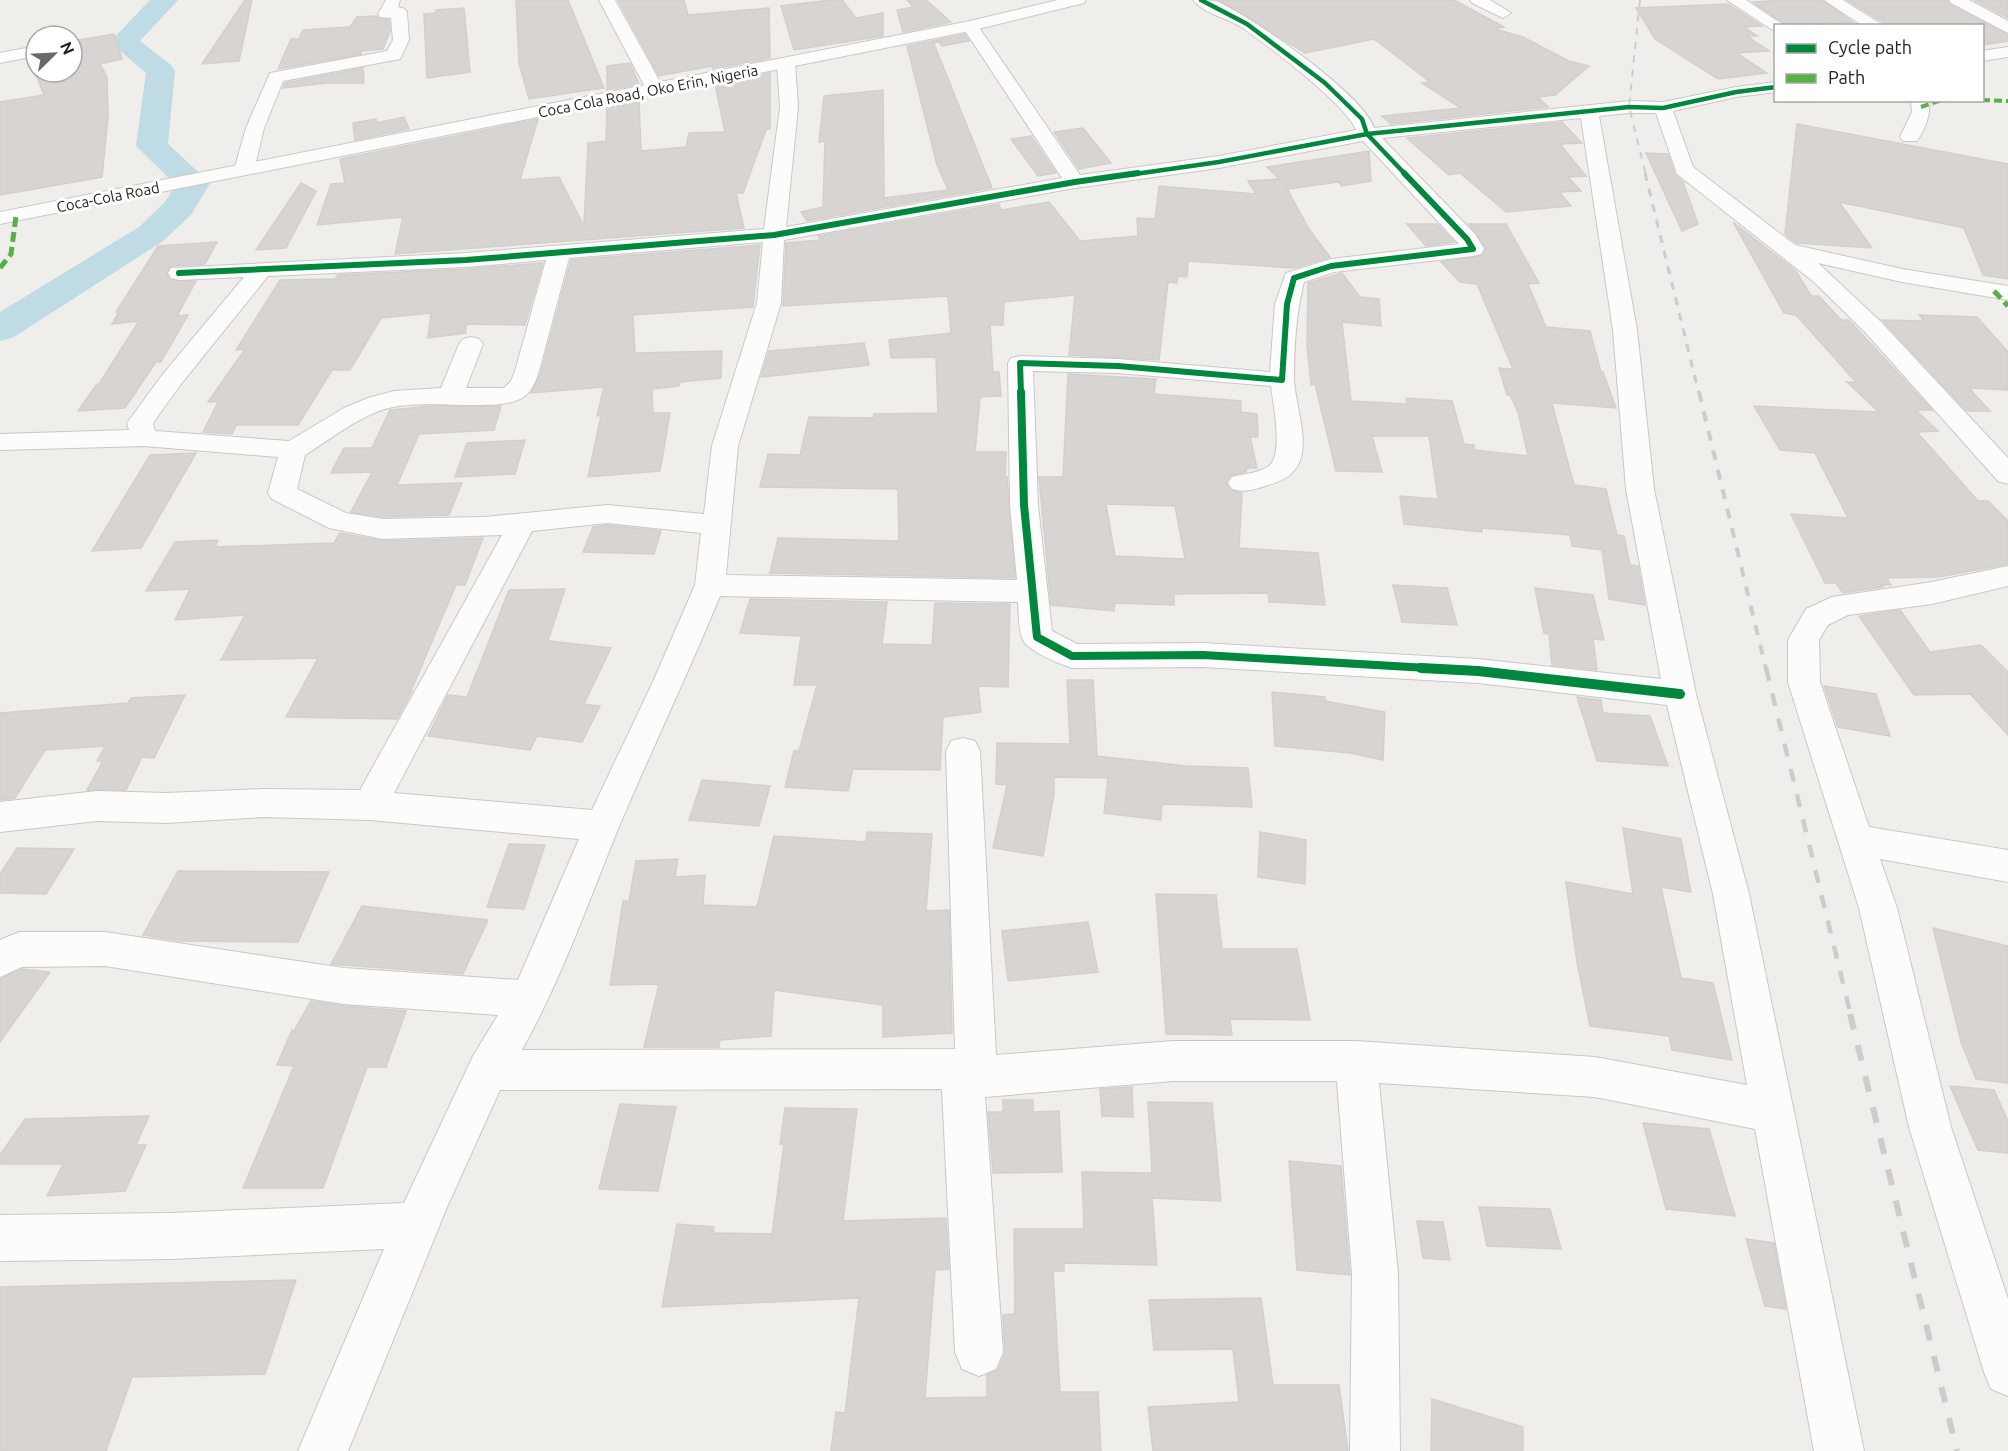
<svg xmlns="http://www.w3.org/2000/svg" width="2008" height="1451" font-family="Ubuntu,sans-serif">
	<rect width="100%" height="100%" fill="#f0eeeb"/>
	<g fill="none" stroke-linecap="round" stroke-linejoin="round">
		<path fill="#bfdbe3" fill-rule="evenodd" d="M150 0H178L140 41 171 65 175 71 168 144 210 183 191 215 163 241 14 337 0 341V312L139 227 165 202 176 185 136 146 146 73 110 42Z"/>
	</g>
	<g fill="#d7d4d2" stroke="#d3d0cc" stroke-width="1.5" fill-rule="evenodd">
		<path d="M245 0H252L239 61 202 64Z"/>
		<path d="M516 0H568L604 88 529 99 519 63Z"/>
		<path d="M618 0H684L688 15 769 8 770 58 713 69 712 66 659 76Z"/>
		<path d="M830 0H842L856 18 883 13V36L794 50 781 6Z"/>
		<path d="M907 0H926L951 22 903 32 897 10 913 7Z"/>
		<path d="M1219 0H1454L1504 27 1495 29 1523 37 1569 61 1589 66 1555 95 1538 97 1548 107 1391 124 1382 116 1461 108 1422 83 1430 82 1374 39 1305 53Z"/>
		<path d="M1781 0H1822L1853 22 1787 25 1753 2Z"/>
		<path d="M1847 0H1947L1950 5 2008 35V41L1983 45V26H1889Z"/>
		<path d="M1974 0H2008V18Z"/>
		<path d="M1728 4 1762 26 1744 27 1757 36H1747L1769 51 1736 53 1767 73 1718 79 1655 39 1636 8Z"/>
		<path d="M464 8 470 72 427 78 424 14 435 13 436 10Z"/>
		<path d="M376 16 380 19 389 20 390 31 383 49 361 51V54L278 69 291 39H299L303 30 350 27 357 17Z"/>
		<path d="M114 34 122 59 100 64 107 77 108 117 102 177 0 195V102L44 95 35 72H72V41Z"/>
		<path d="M965 34 969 41 942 46 938 41 934 44 992 188 807 221 801 212 823 207 825 141 819 142 824 96 883 90 884 198 948 190 937 165 907 46Z"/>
		<path d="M630 63 639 84 607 90V66Z"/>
		<path d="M363 68 364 83H326L283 88 285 83Z"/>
		<path d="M770 73V129L766 130 743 193H736L744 228 395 254 403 217 317 225 331 184 345 183 340 159 538 119 520 180 559 177 584 226 588 143 606 141 607 106 639 99 641 151 686 147 689 133 725 132 715 84Z"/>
		<path d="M404 117 409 129 355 140 353 123 376 119V123Z"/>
		<path d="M1562 122 1582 143 1560 144 1586 176 1568 177 1581 191 1559 192 1571 206 1506 212 1460 173 1449 175 1407 138Z"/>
		<path d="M1797 124 2008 164V279L1983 275 1964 228 1839 202 1872 248 1796 243 1785 234Z"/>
		<path d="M1083 128 1111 163 1079 169 1054 132Z"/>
		<path d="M1031 136 1056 173 1038 176 1011 139Z"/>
		<path d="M1369 151 1371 181 1342 186 1338 182 1289 189 1285 185 1309 229 1330 257 1294 268 1188 261 1187 277 1178 276 1177 283 1168 282 1159 360 1069 355 1075 295 1004 302 1003 325H990L993 372H999L1001 396 980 397 975 452H1006L1005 477H1007L1015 578 770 573 778 538 899 541 898 489 760 487 768 454 800 455 809 417 874 418V414L938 413 936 357 891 358 889 340 951 333 948 296 783 306 786 243 821 240 818 236 999 204 1001 210 1049 202 1080 241 1138 236 1137 218 1155 219 1159 186 1256 194 1248 181 1279 179 1267 167Z"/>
		<path d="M1646 153 1668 154 1675 175 1683 182 1698 224 1682 231Z"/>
		<path d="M301 183 316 191 286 248 256 250Z"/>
		<path d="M1733 222 1796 271 1811 296H1819L1841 320H1849L1932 410H1916L1938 431 1917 432 1978 501H1988L2008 521V564L1939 577 1887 578 1891 585H1881L1883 587 1843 593 1836 583H1825L1791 514 1848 518 1815 453 1780 450 1754 406 1879 412 1847 382H1856L1796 315 1784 313Z"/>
		<path d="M1407 224H1437L1454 242 1426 246Z"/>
		<path d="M1469 224H1506L1539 283 1528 284 1546 327 1590 331 1601 372H1603L1616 408 1552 403 1574 485 1606 489 1617 535 1624 536 1630 565 1638 566 1645 605 1609 599 1602 550 1572 546 1570 535 1482 528V532L1404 524 1400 496 1438 499 1429 436H1372L1382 472 1336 471 1315 384 1311 385 1307 345 1308 283 1342 273 1360 297 1379 299 1381 326 1342 322 1351 401 1407 404 1406 398 1452 401 1464 444 1474 445 1475 450 1528 456 1518 412 1510 395H1507L1499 368 1513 369 1477 284 1460 282 1441 262 1483 255 1486 248Z"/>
		<path d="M217 242 205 264 171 266 166 272 170 280 196 281 177 316 188 315 161 362H156L125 408 78 411 97 384H99L139 321 112 324 119 312H116L158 246Z"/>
		<path d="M760 245 753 307 633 315 635 353 722 351 721 378 680 382 679 386 652 389 653 413H670L660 471 588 477 601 415 597 416 604 387 531 393 541 372 571 260Z"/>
		<path d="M543 263 525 325 466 324V333L428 338 431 313 381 318 350 370H332L298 425H236L232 434 203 432 218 402H208L245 349 236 350 280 280 335 279 338 275 466 269Z"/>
		<path d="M1919 315 1977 317 2008 352V390L1969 388 1990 411H1967L1882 320 1924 321Z"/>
		<path d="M864 343 869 365 761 377 769 351Z"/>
		<path d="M1068 374 1156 379 1154 394 1241 401V412L1257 414 1258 437H1250L1257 468H1247L1246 472 1231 475 1226 482 1230 490 1242 493 1239 548 1318 553 1325 605 1269 602 1268 593 1174 594V605L1115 603 1114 611 1051 605 1039 477H1063ZM1106 504 1175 506 1185 559 1115 556Z"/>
		<path d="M431 406H501L494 430 419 434 397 485 462 483 449 515 383 517 351 512 372 472 331 473 344 448H372L390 410Z"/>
		<path d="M525 440 515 474 455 477 467 443Z"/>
		<path d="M196 453 141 548 92 551 150 455Z"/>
		<path d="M607 525 661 531 654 554 583 552 593 527Z"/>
		<path d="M340 533 383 541 483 538 465 585H456L411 691H412L397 719 286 717 318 658 221 660 245 615 175 620 190 589 146 591 175 542 218 540 215 547 334 543Z"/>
		<path d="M1393 585 1447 588 1457 625 1402 622Z"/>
		<path d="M1535 588 1593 595 1604 640 1593 639 1597 670 1552 665 1549 634 1544 633Z"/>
		<path d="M565 589 548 641 611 648 584 704 600 706 582 742 537 736 530 750 428 736 448 695 467 697 509 590Z"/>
		<path d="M750 599 887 602 882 644 932 645 935 603 1010 604 1008 687 978 686 981 712 943 717 940 770 853 769 848 791 785 787 794 751H799L817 685H794L801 636 740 633Z"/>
		<path d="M1900 610 1930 652 1981 645 2008 672V735L1970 694 1914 695 1859 616Z"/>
		<path d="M1067 680H1093L1097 756 1187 766 1248 768 1252 807 1162 804 1161 820 1104 813 1108 778 1054 777V794L1043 856 993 848 1007 785 996 784 997 743 1070 744Z"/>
		<path d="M1824 686 1876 694 1890 736 1838 727Z"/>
		<path d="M1272 692 1325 697V701L1385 712 1383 760 1350 753 1275 746Z"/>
		<path d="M185 695 154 758 142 757 126 790H87L103 761H97L105 746 45 750 15 798 0 800V713L128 703 131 698Z"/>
		<path d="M1577 697 1601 700 1603 713 1650 716 1668 766 1597 761Z"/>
		<path d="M702 780 770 786 759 826 689 820Z"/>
		<path d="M1623 828 1681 839 1691 892 1661 887 1681 978 1713 983 1732 1060 1672 1050 1669 1036 1590 1026 1577 962 1566 882 1633 894Z"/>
		<path d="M867 832 932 834 926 911 949 910 952 1033 883 1037V1005L774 990 771 1036 720 1040 719 1047H644L659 984 610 985 623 901H629L636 861 678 859 675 877 705 875 703 905 757 907 774 836 866 842Z"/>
		<path d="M1260 832 1306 840 1305 884 1258 877Z"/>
		<path d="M509 844 545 845 524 909 487 907Z"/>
		<path d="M17 848 74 849 46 894 0 893V874Z"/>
		<path d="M178 871 329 872 298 942 179 941 143 935Z"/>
		<path d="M1156 894 1216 895 1222 949H1297L1310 1020 1230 1019 1232 1035 1166 1034Z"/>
		<path d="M362 906 488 920 463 974 331 964Z"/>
		<path d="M1088 922 1098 972 1008 981 1002 931Z"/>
		<path d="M1933 928 2008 946V1083L1976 1079 1961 1042Z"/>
		<path d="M22 969 50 972 0 1042V979Z"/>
		<path d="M311 1001 344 1006 406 1011 386 1067H367L323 1188H243L294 1066 277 1065 292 1030 294 1031Z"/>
		<path d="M1950 1086 1994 1090 2008 1121V1153L1978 1150Z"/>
		<path d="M1132 1087 1133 1117 1102 1116 1100 1089Z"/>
		<path d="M1003 1100H1033V1112L1059 1111 1062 1172 993 1173 988 1112H1003Z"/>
		<path d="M1148 1102 1212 1103 1221 1201 1152 1198 1157 1265 1064 1263V1271H1053L1060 1392H1098L1101 1451H831L836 1412 845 1413 859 1298 662 1307 677 1224 714 1227 713 1233 772 1234 784 1144H780L785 1108 857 1109 843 1221 946 1218 949 1269 935 1270 925 1398 987 1397V1375L998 1370 1005 1353 1003 1315 1015 1314 1014 1229H1084L1082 1172 1152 1173Z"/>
		<path d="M620 1104 676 1107 658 1191 599 1189Z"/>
		<path d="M149 1116 136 1145H146L125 1191 47 1196 63 1164H0V1155L25 1119Z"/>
		<path d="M1643 1123 1709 1129 1735 1216 1666 1209Z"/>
		<path d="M1289 1161 1341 1166 1350 1275 1297 1270Z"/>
		<path d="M1479 1207 1550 1209 1561 1249 1487 1246Z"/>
		<path d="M1417 1221 1443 1222 1450 1260 1423 1258Z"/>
		<path d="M1746 1239 1774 1243 1786 1309 1765 1306Z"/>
		<path d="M296 1280 265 1374 132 1377 106 1451H0V1287Z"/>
		<path d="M1261 1298 1273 1385H1339L1348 1451H1153L1148 1407 1239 1402 1233 1349 1154 1350 1149 1300Z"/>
		<path d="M1432 1399 1523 1427V1451H1431Z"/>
	</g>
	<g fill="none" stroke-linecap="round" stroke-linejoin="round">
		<defs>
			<g id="minor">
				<path d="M386 0H400L398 7 405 9 407 12 409 40 400 59 283 81 264 128 254 170 251 174H237L234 170 246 128 270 73 387 51 393 40 391 18 380 17 378 14Z"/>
				<path d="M599 0H615L664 89 661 93H649L646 89Z"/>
				<path d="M1193 0C1200 0 1209 0 1216 1 1251 16 1363 94 1374 128L1629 101 1663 102 1736 87 1776 82V92L1736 97 1673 111 1693 167 1795 245 1902 269 2008 286V300L1902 282 1818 263 1881 322 2008 458V484L1998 481 1865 332 1814 282 1677 174 1656 113H1629L1599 116 1637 330 1654 489 1696 694 1749 894 1864 1451H1814L1755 1129 1595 1097 1379 1083 1398 1274 1400 1451H1350L1352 1274 1337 1081H1173L985 1097 1003 1352 996 1369 979 1376 962 1369 955 1352 942 1089 500 1090 447 1207 348 1451H298L384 1249 171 1259 0 1261V1215L171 1213 404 1203 473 1056 498 1015 344 1004 105 966 22 967 0 977V940L19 932H105L344 968 518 980 579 839 370 820 264 817 166 823 97 821 0 832V802L97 791 166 793 264 789 360 790 502 535 383 539 329 528 272 499 268 493 278 457 144 446 0 450V434L129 430 127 423 163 374 244 277 179 280 171 278 168 273 171 268 466 253 764 229 780 107 777 63 780 59H792L795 63 798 107 786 227 1062 178 962 26 970 21 976 23 1080 175 1219 156 1356 130C1348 106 1265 43 1241 27 1227 18 1203 13 1193 0ZM1581 118 1613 330 1626 489 1661 679 1478 659 1203 643 1077 644 1052 631 1038 505 1033 371 1118 373 1271 386C1273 403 1284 454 1269 466 1260 473 1243 474 1232 477L1228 483 1232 489C1245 493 1256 489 1268 485 1324 471 1296 418 1294 379 1294 347 1296 313 1304 282L1334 272 1473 256 1481 254 1484 249 1475 234 1382 138ZM1363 141 1459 244 1331 259 1286 273 1275 304 1270 372 1118 359 1020 356 1011 358 1008 363 1010 505 1017 580 726 575 738 446 781 303 784 240 1075 188 1219 168ZM763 242 757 303 712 446 704 514 607 505 484 517 383 519 346 513 297 489 305 455C331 439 356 418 385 409 421 397 498 413 522 398 532 392 536 381 539 371L569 258ZM546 260 515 371 511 381 504 388H466L483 344 479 339 471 337 463 339 459 344 441 388 394 391 368 398 344 408 289 441 155 431 153 423 181 384 268 276 466 267ZM607 523 701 533 695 585 652 684 592 810 394 793 532 531ZM720 596 1018 602C1019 613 1018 629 1023 640 1028 651 1060 664 1072 668L1203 667 1478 683 1667 705 1713 894 1747 1085 1595 1057 1356 1041H1173L996 1055 980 751 975 741 963 738 951 741 946 751 955 1049 522 1050C561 980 588 903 618 829 651 751 688 674 720 596Z"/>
				<path d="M1470 0H1490L1511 13 1503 18 1472 3Z"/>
				<path d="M1727 0H1746L1785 26H1776V31L1771 29Z"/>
				<path d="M1824 0H1843L1884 26H1863Z"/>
				<path d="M1949 0H1969L2008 21V33L1951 3Z"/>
				<path d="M36 46V56L0 63V53Z"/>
				<path d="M2008 47V57L1982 61V51Z"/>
				<path d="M1911 100H1929C1931 115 1925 129 1917 141H1903L1900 137 1912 112Z"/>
				<path d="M2008 566V586L1932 604 1848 615 1828 625 1819 640 1820 682 1869 827 2008 850V882L1880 859 1897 908 1951 1127 2008 1299V1396L1991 1389 1984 1372 1909 1127 1859 908 1788 682V640L1806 609 1832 597 1932 582Z"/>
			</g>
			<path id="tertiary" d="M1058 0H1086L1084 3 970 31 0 224V212L970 21Z"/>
		</defs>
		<use href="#minor" stroke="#c9c8c7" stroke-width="2"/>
		<use href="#tertiary" stroke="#c9c8c7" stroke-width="2"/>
		<use href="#minor" fill="#fdfcfc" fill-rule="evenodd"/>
		<use href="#tertiary" fill="#fdfcfc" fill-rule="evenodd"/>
		<path stroke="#ccc" stroke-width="2" stroke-dasharray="7 7" stroke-linecap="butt" d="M1640 0 1629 107 1646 175"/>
		<path stroke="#ccc" stroke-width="3" stroke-dasharray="8 8" stroke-linecap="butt" d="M1645 173 1699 394"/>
		<path stroke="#ccc" stroke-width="4" stroke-dasharray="10 10" stroke-linecap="butt" d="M1699 392 1766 669"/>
		<path stroke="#ccc" stroke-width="4.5" stroke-dasharray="13 13" stroke-linecap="butt" d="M1766 668 1851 1016"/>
		<path stroke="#ccc" stroke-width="6" stroke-dasharray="16 16" stroke-linecap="butt" d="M1850 1014 1957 1451"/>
		<g stroke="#55b145" stroke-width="4" stroke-dasharray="8 4" stroke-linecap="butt">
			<path d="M1982 100 2008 101"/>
			<path d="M1921 107 1942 100"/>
		</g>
		<g stroke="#55b145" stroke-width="5" stroke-dasharray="10 5" stroke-linecap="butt">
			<path d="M0 268 11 254 16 216"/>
			<path d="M1994 291 2008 306"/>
		</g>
		<defs>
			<g id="cycleway-far3">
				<path d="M1201 0 1247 24 1325 83 1362 119 1367 134 1406 175"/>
				<path d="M1128 175 1219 162 1367 134 1629 107 1663 108 1736 92 1776 87"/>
			</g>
			<g id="cycleway-far2">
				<path d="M179 273 466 260 774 235 1075 182 1138 173"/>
				<path d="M1021 394 1020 363 1118 366 1282 380 1287 304 1294 278 1331 266 1473 249 1467 239 1404 173"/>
			</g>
			<path id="cycleway-far1" d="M1021 392 1024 505 1037 637 1072 656 1203 655 1445 669"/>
			<path id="cycleway" d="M1421 668 1478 671 1680 694"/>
		</defs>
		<use href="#cycleway-far3" stroke="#fff" stroke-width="7"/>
		<use href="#cycleway-far2" stroke="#fff" stroke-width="8"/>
		<use href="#cycleway-far1" stroke="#fff" stroke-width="10"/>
		<use href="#cycleway" stroke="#fff" stroke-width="14"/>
		<use href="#cycleway-far3" stroke="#00873e" stroke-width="4.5"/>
		<use href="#cycleway-far2" stroke="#00873e" stroke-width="6"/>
		<use href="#cycleway-far1" stroke="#00873e" stroke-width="8"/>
		<use href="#cycleway" stroke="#00873e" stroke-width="10"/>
	</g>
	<g text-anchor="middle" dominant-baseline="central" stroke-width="6" stroke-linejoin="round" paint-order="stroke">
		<g font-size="15" fill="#222" stroke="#fff">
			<text transform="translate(648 91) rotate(-11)">Coca Cola Road, Oko Erin, Nigeria</text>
			<text transform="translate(108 197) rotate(-11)">Coca-Cola Road</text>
		</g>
	</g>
	<rect x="1774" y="24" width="210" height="78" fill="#ffffff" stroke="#a7a7a7" stroke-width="1.5"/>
	<rect x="1786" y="44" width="30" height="9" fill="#00873e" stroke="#a7a7a7" stroke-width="1.5"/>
	<text x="1828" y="54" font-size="18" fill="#222222">Cycle path</text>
	<rect x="1786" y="74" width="30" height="9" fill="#55b145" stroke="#a7a7a7" stroke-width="1.5"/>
	<text x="1828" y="84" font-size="18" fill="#222222">Path</text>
	<g transform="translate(54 54) rotate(66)"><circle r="28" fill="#ffffff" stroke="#a7a7a7" stroke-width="1.5"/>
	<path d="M0-4.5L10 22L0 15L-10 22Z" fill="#6a6968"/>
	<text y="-9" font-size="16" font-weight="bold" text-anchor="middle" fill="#222222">N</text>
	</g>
</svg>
